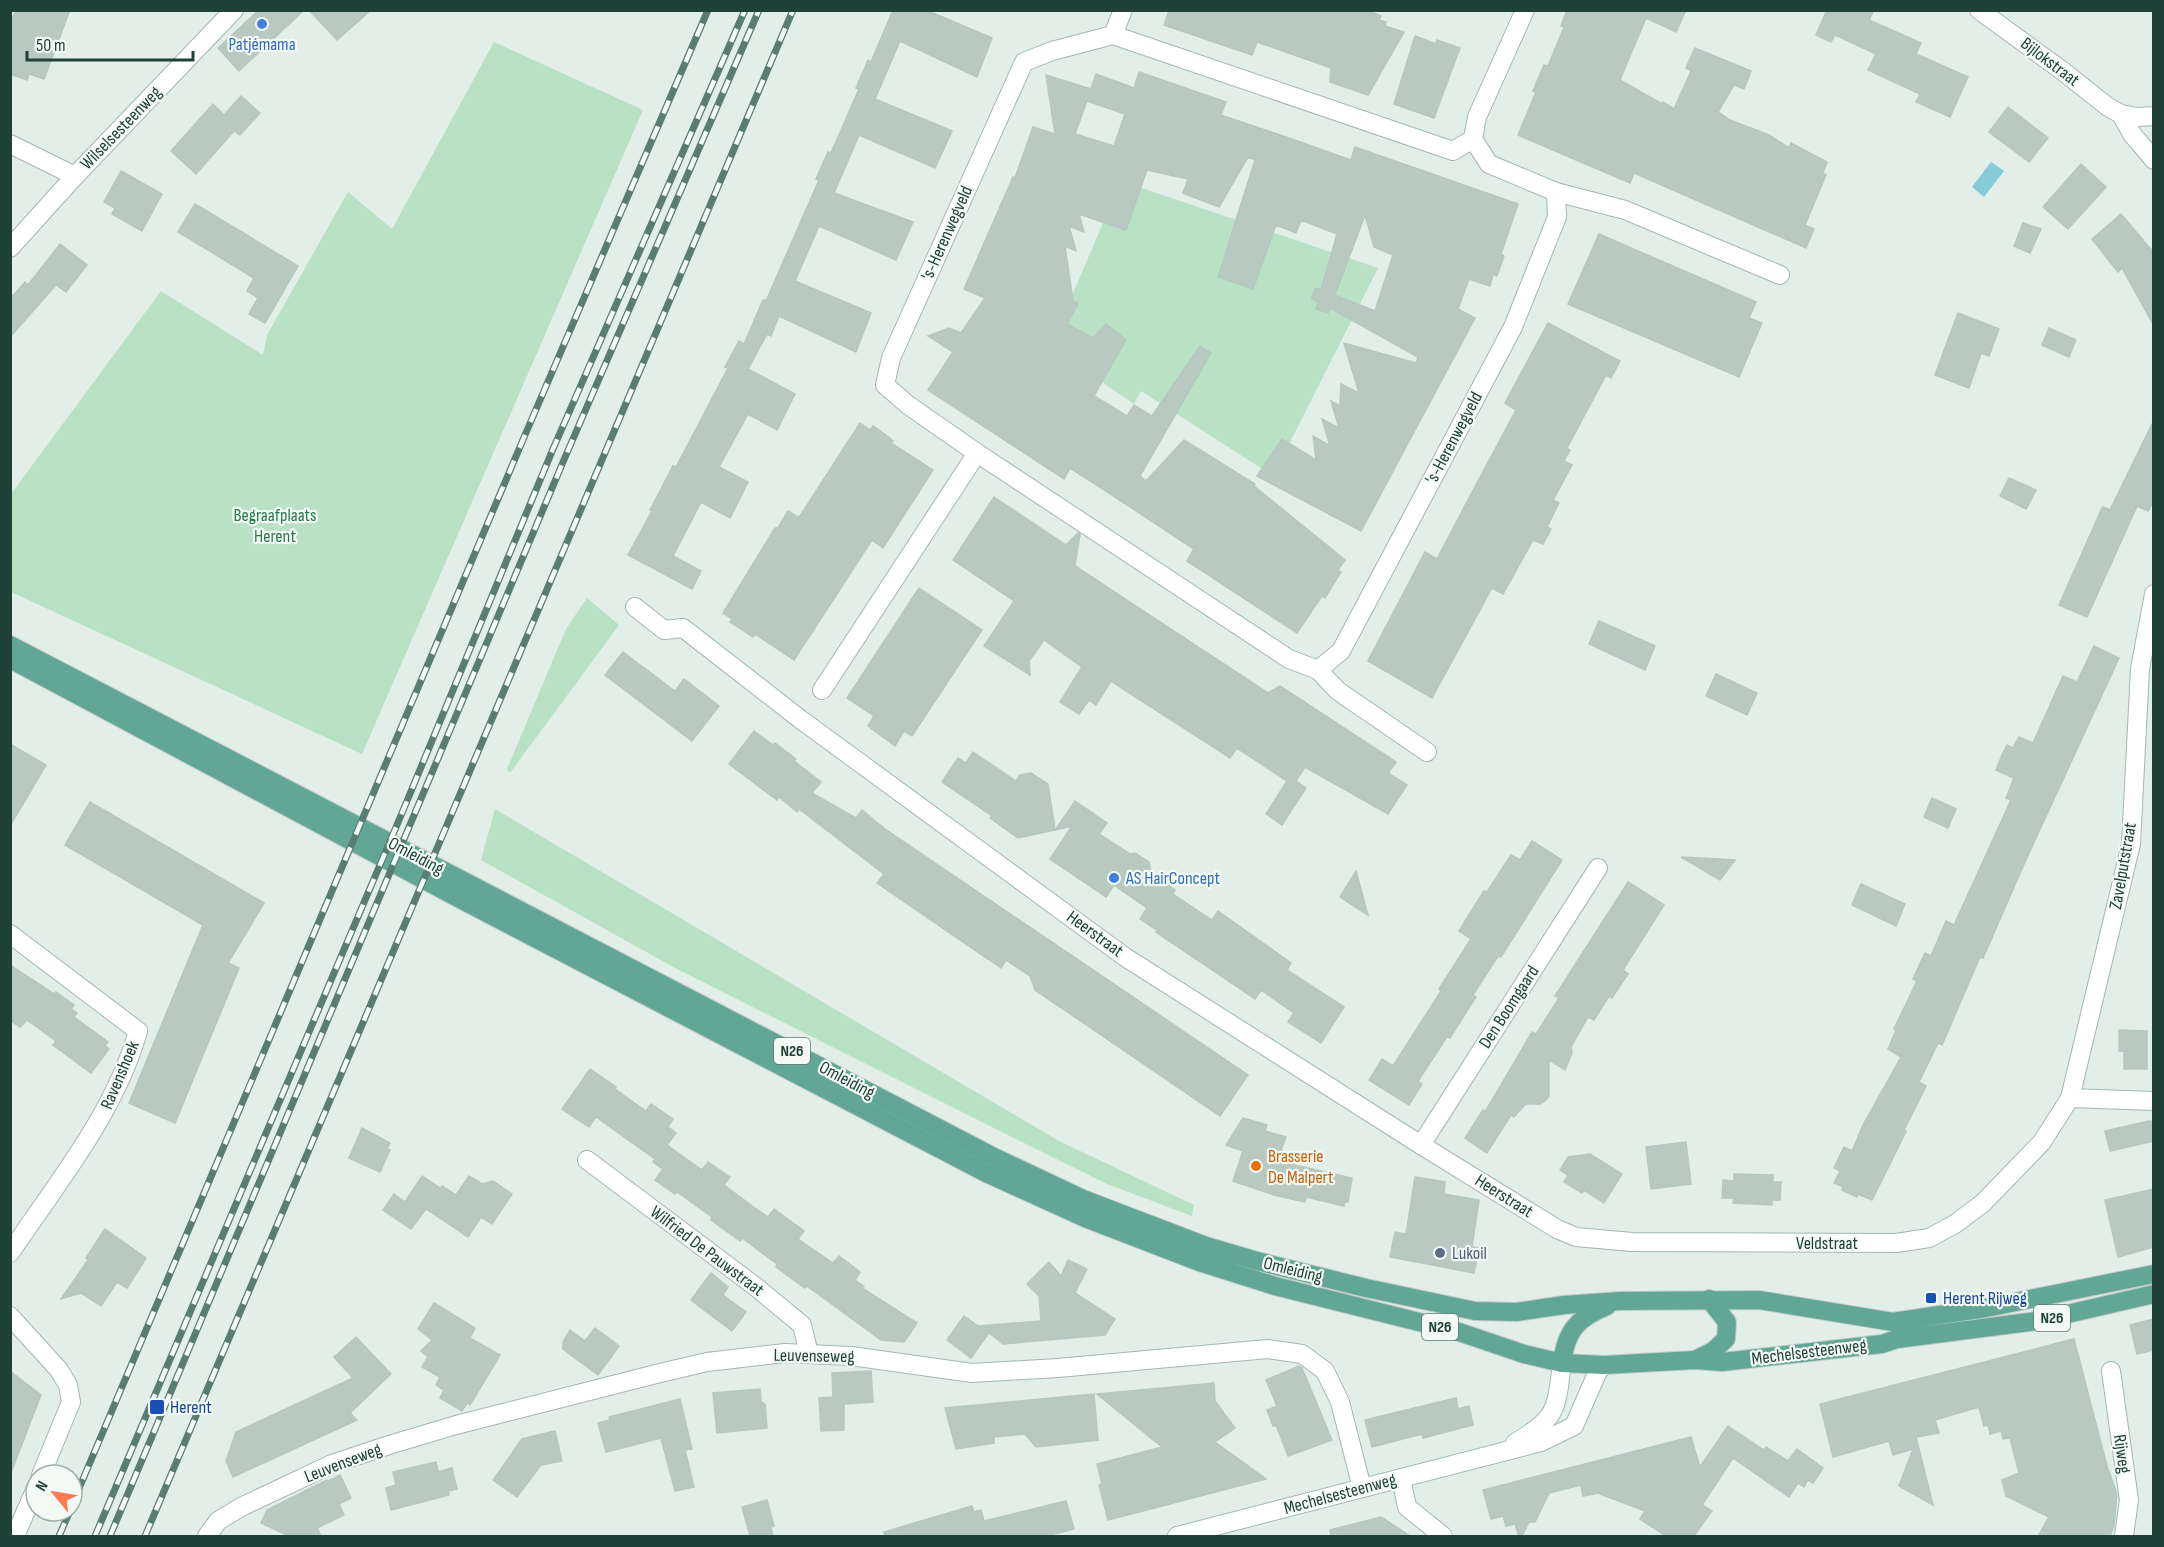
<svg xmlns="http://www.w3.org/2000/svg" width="2164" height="1547" font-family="'Sofia Sans Condensed',sans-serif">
	<rect width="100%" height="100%" fill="#e2eee8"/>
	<g fill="#b9e1c4">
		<path d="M494 42 643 110 362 754 11 592V494L161 291 263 355 267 335 348 192 392 229Z"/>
		<path d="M1121 181 1378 268 1273 476 1141 391 1134 404 1050 347Z"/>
		<path d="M587 598 619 625 510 773 507 769 566 629Z"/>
		<path d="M495 809 1059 1141 1194 1205 1192 1216 1107 1184 1000 1131 675 968 481 860Z"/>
	</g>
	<path fill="#85cbd8" d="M1991 162 2004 171 1984 197 1972 187Z"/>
	<g fill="#b7c9c1" stroke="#b4c8c0" stroke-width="1.5" fill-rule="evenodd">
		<path d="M16 10H70L44 79 29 74 27 80 10 74V25Z"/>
		<path d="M259 10H304L239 71 218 48Z"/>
		<path d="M309 10H371L337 40Z"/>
		<path d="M893 10H926L992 38 977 77 900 41 875 99 952 131 935 168 859 135 834 193 913 222 896 260 819 226 795 281 871 313 856 352 779 316 771 336 767 334 748 369 795 394 777 430 748 414 719 467 748 482 730 518 701 502 673 556 701 571 692 589 628 555 652 511 650 510 673 466 676 467 728 368 725 367 739 341 744 344 763 300 766 301 819 180 816 179 828 152 831 153 859 89 856 88 868 60 871 62Z"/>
		<path d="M1169 10H1366L1381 16 1379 20 1386 22 1385 26 1404 32 1368 95 1330 82 1331 68 1257 42 1252 55 1164 25Z"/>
		<path d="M1567 10H1686L1676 32 1646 18 1620 80 1662 104 1663 102 1674 109 1691 71 1686 68 1695 48 1751 71 1744 89 1734 85 1718 112 1730 120 1769 135 1789 148 1791 143 1827 162 1823 173 1826 175 1805 225 1814 229 1806 248 1634 173 1630 183 1518 135 1536 92 1533 91 1544 65 1548 66 1564 27 1561 26Z"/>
		<path d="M1827 10H1874L1869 20 1921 43 1916 54 1968 77 1950 117 1916 102 1920 94 1868 70 1876 54 1835 35 1831 42 1816 35Z"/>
		<path d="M1415 36 1436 44 1437 40 1460 48 1434 118 1394 104Z"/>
		<path d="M1139 72 1226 102 1221 115 1286 137 1351 160 1355 147 1518 204 1501 254 1504 256 1497 276 1493 274 1490 286 1469 279 1458 309 1475 318 1361 531 1257 476 1282 439 1316 460 1313 436 1330 446 1322 419 1339 428 1331 401 1340 406 1341 384 1359 393 1344 343 1416 363 1418 357 1330 308 1328 313 1316 309 1318 302 1311 298 1316 288 1321 290 1337 234 1301 220 1296 233 1276 225 1253 289 1218 277 1255 160 1248 157 1219 207 1183 193 1188 179 1147 170 1126 230 1079 214 1084 232 1069 226 1076 251 1065 246 1073 301 1078 304 1067 324 1093 338 1106 324 1126 340 1094 396 1127 416 1134 405 1152 416 1200 346 1211 353 1140 476 1146 481 1184 440 1255 484 1254 486 1345 560 1338 570 1341 572 1325 598 1322 596 1297 633 1187 561 1194 549 1112 495 1070 468 1064 479 928 390 953 352 928 336 949 328 961 333 985 298 964 289 1013 177 1015 178 1033 127 1055 134 1046 75 1091 89 1096 74 1134 88ZM1087 101 1125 114 1114 146 1075 134ZM1365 215 1374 247 1393 255 1375 311 1335 295Z"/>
		<path d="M241 96 260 113 240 135 234 131 196 174 171 151 213 104 224 115Z"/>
		<path d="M2008 107 2048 138 2029 162 1989 132Z"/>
		<path d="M2081 164 2106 187 2068 229 2043 207Z"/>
		<path d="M121 171 162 194 142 231 112 214 115 208 104 202Z"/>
		<path d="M195 204 298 266 265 323 249 314 258 298 247 291 254 278 178 232Z"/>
		<path d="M2121 214 2154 253V326L2122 268 2118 272 2092 239Z"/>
		<path d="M2023 223 2041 229 2030 253 2014 246Z"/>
		<path d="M1599 234 1756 302 1749 318 1762 323 1739 377 1568 304Z"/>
		<path d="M60 244 87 265 66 292 56 285 10 337V299L25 282 28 285Z"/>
		<path d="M1958 313 1999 329 1989 356 1981 353 1969 388 1935 375Z"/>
		<path d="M1548 323 1620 361 1611 378 1606 375 1567 448 1570 450 1564 461 1572 465 1553 500 1559 503 1547 527 1551 529 1543 544 1533 540 1503 594 1492 588 1432 698 1368 661 1425 552 1437 559 1470 496 1516 410 1505 403Z"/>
		<path d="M2049 328 2076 340 2069 357 2042 345Z"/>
		<path d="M2154 420V501L2148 511 2137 506 2087 617 2059 605 2102 508 2103 507 2110 510Z"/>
		<path d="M860 423 870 430 873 426 890 438 893 441 891 443 933 470 883 548 872 540 794 660 755 634 753 637 730 622 732 619 723 613 775 528H778L788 511 798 517 800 516Z"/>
		<path d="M2009 478 2036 490 2026 509 2000 496Z"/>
		<path d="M994 497 1066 545 1078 533 1080 534 1075 566 1268 693 1280 686 1396 762 1388 773 1407 785 1388 814 1305 767 1296 781 1306 788 1282 825 1266 814 1287 781 1237 748 1230 758 1111 681 1096 705 1089 700 1079 714 1060 702 1082 667 1044 640 1029 661 1030 675 984 646 1014 601 953 560Z"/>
		<path d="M919 588 982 630 912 736 904 731 895 746 868 726 874 716 847 698Z"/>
		<path d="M1599 621 1655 646 1645 670 1589 644Z"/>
		<path d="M2094 646 2119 658 2025 862 1983 958 1980 957 1942 1045 1938 1043 1919 1082 1926 1086 1904 1130 1906 1131 1894 1156 1872 1200 1858 1194 1857 1197 1842 1190 1843 1187 1834 1183 1840 1171 1834 1168 1844 1147 1852 1151 1863 1125 1901 1057 1888 1049 1896 1030 1894 1029 1917 981 1913 979 1925 953 1931 956 1946 921 1954 925 2011 800 2006 798 2014 778 1996 770 2002 755 2007 745 2013 748 2019 737 2033 743 2063 676 2077 682Z"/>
		<path d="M623 652 675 691 684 679 719 706 692 741 605 675Z"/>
		<path d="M1716 674 1757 693 1747 715 1706 696Z"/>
		<path d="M754 731 773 745 775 743 796 759 794 761 821 782 812 793 856 818 862 810 885 829 1248 1075 1220 1116 1035 990 1030 976 1006 960 1001 968 877 883 884 874 799 809 797 812 779 797 777 800 729 764Z"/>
		<path d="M10 744 46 765 10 826Z"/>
		<path d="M973 752 1016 781 1020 775 1031 773 1048 784 1055 830 1018 838 990 818 992 816 942 782 958 758 966 763Z"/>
		<path d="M1932 798 1956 809 1948 828 1924 817Z"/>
		<path d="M1075 801 1107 823 1099 834 1130 854 1135 853 1149 862 1151 874 1175 890 1173 894 1212 920 1218 911 1291 963 1287 970 1344 1007 1321 1043 1288 1022 1294 1013 1261 990 1255 999 1156 932 1158 931 1140 919 1147 908 1114 885 1106 897 1050 859 1072 826 1055 830Z"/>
		<path d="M90 802 264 903 228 963 239 968 175 1123 129 1103 203 925 65 845Z"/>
		<path d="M1532 841 1562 860 1501 957 1498 956 1473 995 1476 997 1450 1038 1447 1037 1418 1081 1422 1084 1409 1105 1369 1080 1382 1059 1393 1066 1441 991 1439 989 1471 939 1459 931 1484 891 1487 892 1511 855 1520 860Z"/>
		<path d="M1681 857 1735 860 1720 880Z"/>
		<path d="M1356 871 1368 915 1340 897Z"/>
		<path d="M1628 882 1664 905 1623 970 1628 974 1612 998 1609 996 1594 1020 1588 1017 1571 1047 1572 1053 1565 1070 1549 1060V1096L1545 1101 1540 1104H1526L1514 1117 1511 1115 1487 1153 1465 1138 1483 1110 1485 1112 1532 1032 1536 1034 1559 998 1555 996Z"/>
		<path d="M1861 884 1905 904 1896 926 1852 905Z"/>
		<path d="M10 965 54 994 56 992 74 1005 71 1009 77 1013 74 1017 108 1042 105 1046 109 1049 91 1073 53 1045 56 1041 27 1020 20 1027 10 1020Z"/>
		<path d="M2119 1030 2147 1031V1069H2124V1051H2119Z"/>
		<path d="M590 1069 616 1087 615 1089 646 1111 651 1104 673 1119 668 1127 676 1133 667 1145 702 1170 708 1162 730 1177 724 1185 759 1211 768 1217 774 1209 804 1231 798 1239 833 1263 839 1256 860 1272 855 1280 864 1286 862 1288 917 1323 904 1342 881 1340 807 1286 805 1288 776 1267 777 1264 742 1238 740 1241 711 1220 712 1217 677 1192 675 1194 655 1180 663 1169 653 1162 655 1159 596 1117 589 1127 562 1109Z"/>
		<path d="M1243 1118 1267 1125 1265 1131 1286 1137 1277 1161 1352 1178 1348 1202H1345L1344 1206 1306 1197 1305 1202 1274 1195 1233 1181 1243 1151 1226 1145Z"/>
		<path d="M2149 1121 2154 1122V1141L2110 1151 2105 1131Z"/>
		<path d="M362 1128 390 1143 387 1149 390 1150 380 1172 349 1158Z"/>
		<path d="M1686 1142 1691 1184 1651 1189 1646 1147Z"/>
		<path d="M1590 1154 1622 1174 1604 1203 1584 1190 1582 1193 1564 1182 1568 1175 1560 1170 1568 1157Z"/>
		<path d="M1734 1174 1773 1175V1182H1781L1780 1200H1772V1205L1733 1203 1734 1198H1722L1723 1180 1734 1181Z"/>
		<path d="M422 1176 440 1188 442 1186 456 1195 469 1176 482 1184 493 1181 512 1194 492 1224 481 1217 468 1237 426 1209 411 1229 383 1210 394 1194 405 1202Z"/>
		<path d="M1415 1177 1445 1182 1444 1194 1479 1200 1472 1247 1479 1248 1474 1273 1390 1257 1395 1232 1406 1234Z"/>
		<path d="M2154 1189V1247L2118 1257 2105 1200Z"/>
		<path d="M105 1229 146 1258 127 1288 117 1282 101 1306 81 1293 61 1299 88 1260 86 1258Z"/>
		<path d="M1068 1260 1087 1269 1075 1293 1115 1319 1105 1335 1003 1344 989 1333 971 1358 947 1340 964 1316 985 1331 978 1326 1041 1321 1039 1296 1027 1284 1049 1262 1061 1276Z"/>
		<path d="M711 1273 728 1287 723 1295 746 1312 732 1331 691 1300Z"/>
		<path d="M434 1303 475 1328 470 1338 500 1355 470 1405 467 1403 462 1411 440 1398 444 1390 436 1385 440 1377 422 1367 428 1357 421 1351 432 1340 418 1329Z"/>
		<path d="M2154 1319V1350L2137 1354 2130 1325Z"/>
		<path d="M595 1328 619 1346 598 1375 563 1349V1342L570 1330 585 1341Z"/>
		<path d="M356 1337 391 1374 350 1413 357 1420 233 1477 226 1461 236 1432 353 1378 334 1357Z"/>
		<path d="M2074 1339 2107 1466 2117 1494 2114 1526 2110 1536H2038L2049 1517 2006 1496 2002 1480 2019 1473 2010 1438 2003 1439 2001 1431 1990 1434 1988 1425 1984 1426 1979 1407 1935 1420 1939 1433 1916 1437 1933 1505 1899 1486 1913 1449 1893 1455 1889 1441 1833 1457 1820 1404Z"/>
		<path d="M1299 1366 1302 1368 1332 1440 1288 1456 1276 1425 1273 1426 1267 1410 1277 1406 1266 1380Z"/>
		<path d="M10 1371 41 1395 12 1470H10Z"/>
		<path d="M871 1371 873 1402 844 1404V1430L821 1431 819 1398 833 1397 832 1373Z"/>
		<path d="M1214 1383 1215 1401 1235 1428 1215 1442 1266 1479 1108 1520 1099 1485 1102 1484 1097 1464 1162 1447 1097 1394Z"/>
		<path d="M760 1389 761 1402 765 1404 767 1428 717 1433 713 1393Z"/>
		<path d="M1094 1394 1098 1440 1036 1447 1025 1434 994 1437V1443L956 1449 945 1408Z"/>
		<path d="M1456 1398 1458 1409 1469 1406 1473 1425 1423 1438 1422 1434 1372 1447 1365 1420Z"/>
		<path d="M680 1399 692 1449 685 1450 694 1487 675 1491 661 1438 606 1452 598 1423 610 1420 609 1417Z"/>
		<path d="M1728 1426 1764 1450 1766 1447 1788 1461 1797 1449 1823 1468 1813 1483 1808 1480 1804 1487 1798 1483 1789 1497 1733 1458 1702 1505 1712 1511 1694 1536H1666L1640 1519 1645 1511 1600 1494 1599 1493 1583 1496 1581 1485 1549 1493 1535 1522H1529L1522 1536H1519L1515 1524 1506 1526 1503 1516 1491 1519 1483 1490 1691 1437 1700 1467Z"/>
		<path d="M555 1431 562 1461 541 1465 517 1497 493 1480 522 1439Z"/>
		<path d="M436 1462 438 1472 452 1468 457 1489 448 1491 449 1495 391 1510 386 1488 396 1485 393 1472Z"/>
		<path d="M340 1475 351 1498 339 1504 344 1515 317 1528 321 1536H289L261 1523 267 1510 327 1480 328 1481Z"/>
		<path d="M767 1500 774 1526 771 1527 773 1536H750L742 1507Z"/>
		<path d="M1066 1501 1074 1529 1046 1536H885L884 1532 972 1506 974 1512 981 1510 984 1521Z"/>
		<path d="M1381 1517 1410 1536H1331L1330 1530Z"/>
	</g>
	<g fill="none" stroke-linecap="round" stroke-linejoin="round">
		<defs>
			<g id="street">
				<path d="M1123 10 1113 35 1052 51 1024 62 891 358 885 385 908 405 977 453 1289 659 1318 670 1341 651 1513 327 1557 217 1556 192 1489 164 1473 139 1477 117 1525 10"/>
				<path d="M1979 10 2064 72 2108 107 2121 114 2137 117 2154 116"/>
				<path d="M1113 35 1453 151 1473 139"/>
				<path d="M2121 114 2132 134 2154 160"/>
				<path d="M10 144 75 176"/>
				<path d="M1556 192 1625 210 1780 275"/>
				<path d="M10 248 75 176 234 10"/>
				<path d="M635 607 664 630 683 628 800 719 1125 957 1421 1145 1557 1229 1576 1237 1632 1242 1896 1243 1929 1238 1955 1224 1983 1203 2042 1142 2070 1098 2131 844 2140 669 2154 594"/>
				<path d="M1318 670 1338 691 1427 752"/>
				<path d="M822 690 977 453"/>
				<path d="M10 934 138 1031C115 1113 57 1183 10 1253"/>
				<path d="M2070 1098 2154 1101"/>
				<path d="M1421 1145 1598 868"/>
				<path d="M587 1160 756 1287 802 1325 809 1354"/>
				<path d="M10 1316 59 1370 68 1385 71 1402 41 1475"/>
				<path d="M2111 1371 2129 1500 2124 1536"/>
				<path d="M1401 1478 1407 1507 1443 1536"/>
				<path d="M15 1536 36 1488"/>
				<path d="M207 1536 218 1521 241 1507 332 1464 389 1445 456 1425 660 1373 707 1362 785 1353 851 1356 972 1373 1058 1368 1268 1349 1302 1354 1325 1371 1340 1402 1362 1488"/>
			</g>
			<g id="secondary">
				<path d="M1515 1443C1557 1417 1556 1412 1562 1363"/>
				<path d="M1177 1536 1541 1442 1574 1426 1598 1371 1604 1365"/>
			</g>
			<g id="primary">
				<path d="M10 645 996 1158 1083 1199 1206 1246 1257 1261 1366 1288 1475 1311 1517 1312 1564 1305 1620 1301 1759 1300 1893 1322 1986 1308 2154 1274"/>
				<path d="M10 659 458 898 986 1173 1085 1218 1202 1263 1275 1286 1459 1332 1524 1354 1562 1363 1604 1365 1695 1360 1722 1362 1882 1344 1897 1339 2037 1321 2154 1294"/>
				<path d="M1695 1360 1713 1351 1726 1339 1727 1322 1709 1299"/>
				<path d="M1562 1363C1566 1330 1578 1318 1607 1306"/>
			</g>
		</defs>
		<use href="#street" stroke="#a4b7b0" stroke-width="20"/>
		<use href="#secondary" stroke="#9fbab1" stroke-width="20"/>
		<use href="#primary" stroke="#c1cac7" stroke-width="20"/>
		<use href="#street" stroke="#fff" stroke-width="18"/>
		<use href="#secondary" stroke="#fff" stroke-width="18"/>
		<use href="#primary" stroke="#62a796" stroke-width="18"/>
		<defs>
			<g id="rail">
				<path d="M72 1505 525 435 708 10"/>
				<path d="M59 1536 70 1511"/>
				<path d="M95 1536 402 813 553 449 745 10"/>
				<path d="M110 1536 566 455 759 10"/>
				<path d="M145 1536 793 10"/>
			</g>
		</defs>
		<use href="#rail" stroke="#5a7c73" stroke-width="7"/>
		<use href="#rail" stroke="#f3faf6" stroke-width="4.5" stroke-dasharray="14" stroke-linecap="butt"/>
	</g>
	<g fill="#3f7fe0" stroke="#f3faf6" stroke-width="2">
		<circle cx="262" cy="24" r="6"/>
		<circle cx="1114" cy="878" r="6"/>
	</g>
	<circle fill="#e8710a" stroke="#f3faf6" stroke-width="2" cx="1256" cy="1166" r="6"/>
	<circle fill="#5c6f8a" stroke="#f3faf6" stroke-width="2" cx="1440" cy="1253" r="6"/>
	<g fill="#1a4fb4" stroke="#f3faf6" stroke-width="2">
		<rect x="1925" y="1292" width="12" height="12" rx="3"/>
		<rect x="149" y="1399" width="16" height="16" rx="3"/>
	</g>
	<g text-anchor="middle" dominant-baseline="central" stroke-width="4.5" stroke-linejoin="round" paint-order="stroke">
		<g fill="#f3faf6" stroke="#5f7871" stroke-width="1.5">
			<rect x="774" y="1038" width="36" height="26" rx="4.5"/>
			<rect x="2034" y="1305" width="36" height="26" rx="4.5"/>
			<rect x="1422" y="1314" width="36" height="26" rx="4.5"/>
		</g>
		<g font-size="16" font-weight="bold" fill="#204138">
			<text x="792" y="1051">N26</text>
			<text x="2052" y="1318">N26</text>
			<text x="1440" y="1327">N26</text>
		</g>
		<g font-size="18" fill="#366cbe" stroke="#f3faf6">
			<text x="262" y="44">Patjémama</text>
			<text x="1126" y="878" text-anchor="start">AS HairConcept</text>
		</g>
		<g font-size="18" fill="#204138" stroke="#f3faf6">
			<text transform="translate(2050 62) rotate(37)">Bijlokstraat</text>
			<text transform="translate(121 128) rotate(-46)">Wilselsesteenweg</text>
			<text transform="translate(947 233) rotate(-66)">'s-Herenwegveld</text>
			<text transform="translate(1454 438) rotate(-62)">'s-Herenwegveld</text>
			<text transform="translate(416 856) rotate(28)">Omleiding</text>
			<text transform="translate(2123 866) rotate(-80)">Zavelputstraat</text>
			<text transform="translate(1095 934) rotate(36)">Heerstraat</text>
			<text transform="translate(1509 1007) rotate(-57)">Den Boomgaard</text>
			<text transform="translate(120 1075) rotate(-67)">Ravenshoek</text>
			<text transform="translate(847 1080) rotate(28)">Omleiding</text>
			<text transform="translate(1504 1196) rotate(32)">Heerstraat</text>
			<text x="1827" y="1243">Veldstraat</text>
			<text transform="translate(707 1251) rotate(37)">Wilfried De Pauwstraat</text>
			<text transform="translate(1293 1270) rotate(14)">Omleiding</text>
			<text transform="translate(1809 1352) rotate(-7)">Mechelsesteenweg</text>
			<text transform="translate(814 1356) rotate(1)">Leuvenseweg</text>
			<text transform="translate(2122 1454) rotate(82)">Rijweg</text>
			<text transform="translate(343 1463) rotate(-21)">Leuvenseweg</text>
			<text transform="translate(1340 1494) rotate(-15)">Mechelsesteenweg</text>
		</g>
		<g font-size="18" fill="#267b47" stroke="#f3faf6">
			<text x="275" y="515">Begraafplaats<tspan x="275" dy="21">Herent</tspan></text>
		</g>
		<g font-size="18" fill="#c56008" stroke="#f3faf6" text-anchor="start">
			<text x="1268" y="1156">Brasserie<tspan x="1268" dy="21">De Malpert</tspan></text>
		</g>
		<g font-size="18" fill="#4e5e75" stroke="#f3faf6" text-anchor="start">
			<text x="1452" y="1253">Lukoil</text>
		</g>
		<g font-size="18" fill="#164399" stroke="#f3faf6" text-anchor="start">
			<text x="1943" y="1298">Herent Rijweg</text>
			<text x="170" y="1407">Herent</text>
		</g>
	</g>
	<rect width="2164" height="1547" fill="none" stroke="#204138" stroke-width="24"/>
	<g transform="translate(54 1493) rotate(300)"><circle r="28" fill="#f3faf6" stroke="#9fb0aa" stroke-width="1.5"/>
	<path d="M0-4.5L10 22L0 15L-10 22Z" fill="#ff7a4f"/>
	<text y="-9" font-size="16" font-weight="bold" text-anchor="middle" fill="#204138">N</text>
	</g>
	<path d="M27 51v9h166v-9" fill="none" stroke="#204138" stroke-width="3"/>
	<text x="36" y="51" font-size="18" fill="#204138" stroke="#f3faf6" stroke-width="4.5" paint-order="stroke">50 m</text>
</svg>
